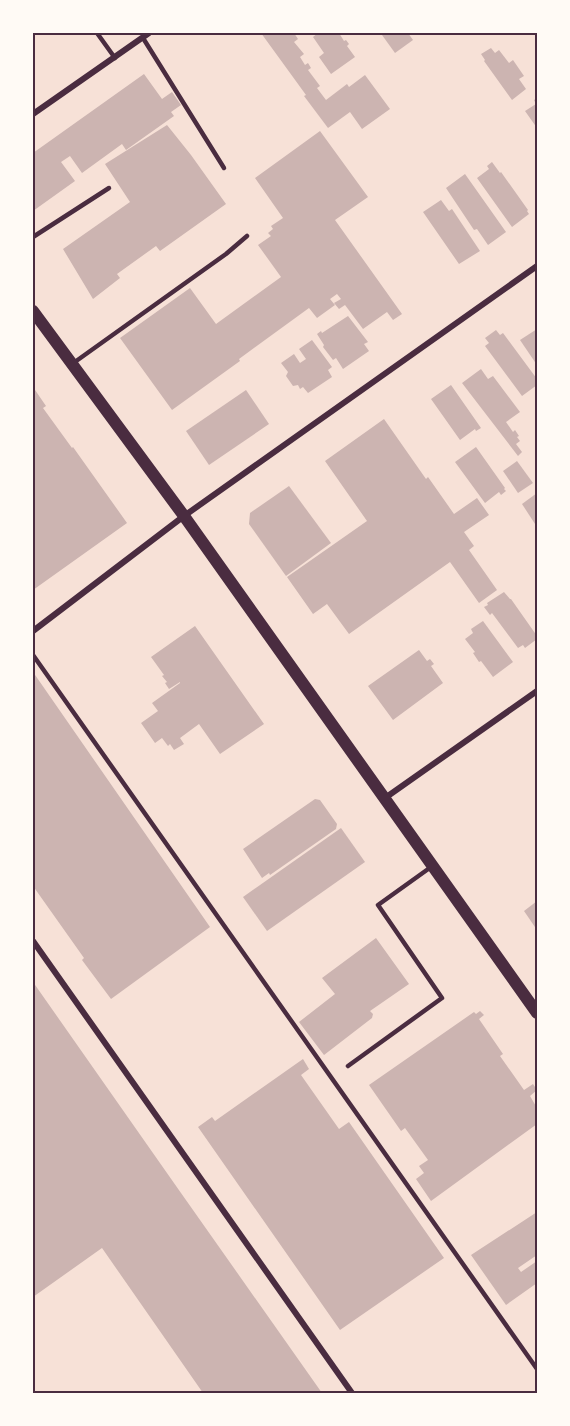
<svg xmlns="http://www.w3.org/2000/svg" width="570" height="1426" font-family="'Source Sans 3',sans-serif">
	<rect width="100%" height="100%" fill="#f7e1d7"/>
	<g fill="#ccb4b1">
		<path d="M261 33H294L298 39 294 42 304 54 300 57 305 65 308 63 311 68 308 70 320 86 317 88 326 100 347 84 349 87 365 75 390 109 362 129 350 112 328 128 304 96 306 95Z"/>
		<path d="M318 33H339L344 41 346 40 349 44 347 46 355 57 331 74 319 57 324 53 313 37Z"/>
		<path d="M384 33H408L413 40 395 53 382 35Z"/>
		<path d="M491 48 495 53 499 50 509 63 513 60 524 76 519 79 526 89 512 100 484 61 485 60 481 54Z"/>
		<path d="M144 74 162 99 172 92 181 105 171 112 174 116 126 150 122 144 82 173 70 156 61 162 75 181 33 211V153Z"/>
		<path d="M537 98V128L525 111 536 104 534 100Z"/>
		<path d="M167 125 191 155 226 204 160 251 156 246 117 274 120 278 93 299 63 249 130 202 105 164Z"/>
		<path d="M320 131 368 197 335 220 402 314 393 320 387 312 363 329 345 305 339 309 334 303 341 299 337 294 330 299 335 305 317 318 309 308 239 359 240 361 172 410 120 338 190 288 216 324 281 277 258 245 271 236 268 233 273 229 271 226 283 218 255 178Z"/>
		<path d="M492 162 500 173 501 172 528 210 527 211 529 214 512 227 477 178 489 169 487 166Z"/>
		<path d="M465 174 506 232 488 245 477 229 474 230 446 188Z"/>
		<path d="M441 200 449 211 452 209 480 251 459 264 423 212Z"/>
		<path d="M348 316 368 342 364 344 369 351 343 369 336 358 333 360 323 347 324 345 317 334 321 331 322 333Z"/>
		<path d="M537 329V365L520 340Z"/>
		<path d="M496 330 500 335 503 333 537 379V385L522 396 485 346 489 343 485 338Z"/>
		<path d="M312 340 332 367 328 370 332 377 308 393 303 387 300 389 298 385 293 386 286 376 288 372 281 363 294 354 300 363 306 359 299 349Z"/>
		<path d="M481 369 488 379 493 376 520 412 506 422 513 432 515 430 519 436 517 437 520 441 516 444 522 452 518 456 462 383Z"/>
		<path d="M451 385 481 428 476 431 475 429 460 440 431 399Z"/>
		<path d="M33 387 46 406 43 408 72 448 73 447 127 523 33 590Z"/>
		<path d="M246 390 269 424 209 465 186 431Z"/>
		<path d="M384 419 426 479 428 477 454 514 477 498 489 515 464 532 474 546 469 550 497 590 479 603 450 562 349 634 327 604 313 614 287 577 367 521 325 461Z"/>
		<path d="M476 447 505 488 504 489 506 491 501 495 499 492 485 503 455 462Z"/>
		<path d="M517 461 533 483 518 493 503 471Z"/>
		<path d="M289 486 331 543 286 576 249 524 250 513Z"/>
		<path d="M537 493V527L522 504Z"/>
		<path d="M504 592 510 599H511L537 636V639L525 648 523 645 518 648 492 613 490 615 484 607 488 605 487 603Z"/>
		<path d="M483 621 513 662 493 677 481 661 479 662 473 653 475 652 465 639 473 633 471 629Z"/>
		<path d="M195 626 264 724 220 754 199 724 180 738 184 744 174 750 170 744 168 746 162 738 155 743 141 723 158 711 152 703 180 683V682L169 689 165 683 167 682 162 676 164 675 151 657Z"/>
		<path d="M419 650 427 661 430 659 434 664 431 666 443 683 393 720 368 686Z"/>
		<path d="M33 672 210 927 111 999 82 960 84 958 33 886Z"/>
		<path d="M315 799 320 800 337 824 336 829 270 875 269 873 262 878 243 849Z"/>
		<path d="M341 828 365 862 267 931 243 897Z"/>
		<path d="M537 901V930L524 911Z"/>
		<path d="M376 938 409 984 370 1011 373 1014 372 1018 324 1055 299 1022 335 994 322 978Z"/>
		<path d="M33 982 181 1193 322 1393H203L102 1248 33 1297Z"/>
		<path d="M480 1011 484 1015 479 1019 503 1054 500 1056 524 1090 533 1084 537 1090 530 1096 537 1108V1124L431 1201 416 1179 424 1173 419 1166 428 1160 405 1128 401 1131 369 1085 474 1012 476 1014Z"/>
		<path d="M303 1059 309 1069 301 1075 339 1129 349 1122 444 1258 340 1330 198 1127 212 1117 215 1121Z"/>
		<path d="M537 1212V1255L518 1268 521 1272 537 1261V1283L506 1305 471 1255Z"/>
	</g>
	<g fill="none" stroke-linecap="round" stroke-linejoin="round">
		<g stroke="#4a2c40" stroke-width="4.5">
			<path d="M97 33 115 58"/>
			<path d="M143 38 224 168"/>
			<path d="M33 237 109 188"/>
			<path d="M72 364 226 254 247 236"/>
			<path d="M33 655 537 1369"/>
			<path d="M348 1066 442 998 378 905 431 867"/>
		</g>
		<g stroke="#4a2c40" stroke-width="6">
			<path d="M33 114 149 33"/>
			<path d="M33 631 184 516 537 266"/>
			<path d="M385 798 537 691"/>
			<path d="M33 941 352 1393"/>
		</g>
		<path stroke="#4a2c40" stroke-width="12" d="M33 311 184 516 537 1013"/>
	</g>
	<rect width="570" height="1426" fill="none" stroke="#fffaf5" stroke-width="69"/>
	<rect x="34" y="34" width="502" height="1358" fill="none" stroke="#4a2c40" stroke-width="2"/>
</svg>
